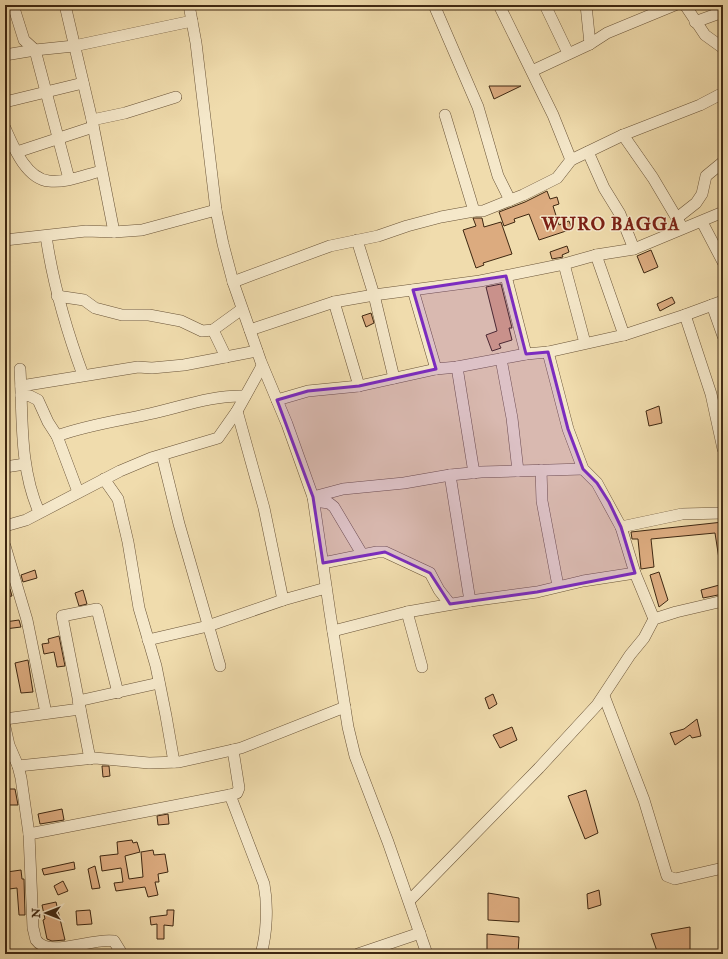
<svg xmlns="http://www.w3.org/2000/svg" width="728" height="959" font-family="'IM FELL Double Pica',serif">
	<rect width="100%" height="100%" fill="#f0dcad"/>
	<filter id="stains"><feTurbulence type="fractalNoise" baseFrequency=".005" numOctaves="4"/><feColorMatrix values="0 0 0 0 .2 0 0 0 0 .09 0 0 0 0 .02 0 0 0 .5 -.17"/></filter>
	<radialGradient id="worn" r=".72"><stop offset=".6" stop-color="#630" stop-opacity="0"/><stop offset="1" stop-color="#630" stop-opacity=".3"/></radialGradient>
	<g fill="#dcab7f" stroke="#3e2711">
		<path d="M489 86H521L494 99Z"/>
		<path d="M547 191 550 199 557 197 559 204 553 206 559 225 569 221 572 229 539 240 529 214 514 219 515 222 504 226 499 212 525 202Z"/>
		<path d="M473 218H482L484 227 501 222 512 254 483 263 484 265 476 268 463 230 476 226Z"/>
		<path d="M567 246 569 252 562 255 563 257 552 259 550 252Z"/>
		<path d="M651 250 658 267 644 273 637 256Z"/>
		<path d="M501 284 512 328H509L512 340 499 344 501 348 492 351 486 335 497 331 486 287Z"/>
		<path d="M672 297 675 303 660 311 657 304Z"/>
		<path d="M371 313 374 323 366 327 362 316Z"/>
		<path d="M659 406 662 423 649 426 646 411Z"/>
		<path d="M723 522V558L719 559 715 533 651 539 654 567 641 569 638 539H632L631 532Z"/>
		<path d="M35 570 37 578 23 582 21 575Z"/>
		<path d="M659 572 668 600 659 607 650 575Z"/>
		<path d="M723 584V594L703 598 701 590Z"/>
		<path d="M5 589H10L12 596 5 597Z"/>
		<path d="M83 590 87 604 79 606 75 593Z"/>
		<path d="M19 620 21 627 5 629V622Z"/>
		<path d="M59 636 65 666 57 667 54 652 44 654 42 644 49 643 48 639Z"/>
		<path d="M28 660 33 692 21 693 15 663Z"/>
		<path d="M493 694 497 704 489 709 485 698Z"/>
		<path d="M697 719 701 736 692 738 690 735 675 745 670 733 684 729Z"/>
		<path d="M512 727 517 740 500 748 493 735Z"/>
		<path d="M102 766H109L110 776 103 777Z"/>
		<path d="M5 789H15L18 805H5Z"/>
		<path d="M586 790 598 833 585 839 568 796Z"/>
		<path d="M62 809 64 820 40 824 38 814Z"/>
		<path d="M168 814 169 824 158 825 157 816Z"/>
		<path d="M132 840 133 843 137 842 140 852 125 856 129 879 143 877 141 852 153 850 154 855 165 854 168 872 158 874 159 882H155L158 895 148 897 145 887 116 891 114 883 123 882 121 868 102 871 100 856 118 854 117 842Z"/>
		<path d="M74 862 75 869 44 875 42 869Z"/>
		<path d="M95 866 100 888 92 889 88 869Z"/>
		<path d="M21 870 22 879H24L25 915H19L17 888 9 889 7 872Z"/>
		<path d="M63 881 68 891 58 895 54 886Z"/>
		<path d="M599 890 601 905 588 909 587 894Z"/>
		<path d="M488 893 519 898V922L488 920Z"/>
		<path d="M56 902 65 940 52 941 47 939 43 920 45 919 42 905Z"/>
		<path d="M90 910 92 924 77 925 76 911Z"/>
		<path d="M167 910H174L173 926 164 925V939H157V924L151 925 150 917 167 915Z"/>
		<path d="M690 927V950L678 954H658L651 934Z"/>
		<path d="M487 934 519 937 518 954H487Z"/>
	</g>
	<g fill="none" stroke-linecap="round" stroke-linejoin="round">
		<defs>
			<g id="street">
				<path d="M13 5 24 40 35 50 69 179"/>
				<path d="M65 5 92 120 114 232"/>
				<path d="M189 5 196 43 216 210 223 244 233 282 261 362 287 424 313 497 330 613 348 727 355 756 388 842 427 954"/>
				<path d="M434 5 478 107 498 176 510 200"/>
				<path d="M499 5 553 115 571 160"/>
				<path d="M545 5 568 53"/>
				<path d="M586 5 590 44"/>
				<path d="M685 5 705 35 723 48"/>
				<path d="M695 22 717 14 723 7"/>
				<path d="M5 55 35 50 74 46 192 21"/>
				<path d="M532 71 590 44 607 33 675 5"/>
				<path d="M5 102 83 83"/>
				<path d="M445 115 474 211"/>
				<path d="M92 120 125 113 176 97"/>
				<path d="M5 128C13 146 26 179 49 181 66 183 85 175 101 171"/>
				<path d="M623 135 653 178 682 227"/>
				<path d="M17 152 93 127"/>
				<path d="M588 152 604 188 620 214 634 249"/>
				<path d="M677 218 696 203 702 194 706 176 723 162"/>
				<path d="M702 222 723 262"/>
				<path d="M46 236C53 284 66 329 83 375"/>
				<path d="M5 240 86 231 114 232 142 230 216 210"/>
				<path d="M357 240 374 295 394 378"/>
				<path d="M596 255 624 335"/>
				<path d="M564 264 585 343"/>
				<path d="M506 276 526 354"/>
				<path d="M233 282 330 246 378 236 407 226 441 217 474 211H483L523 195 557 178 571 160 623 135 700 105 723 93"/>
				<path d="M413 290 436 369"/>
				<path d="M57 296 84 300 95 308 122 315H149L181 321 202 331 213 330 242 309"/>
				<path d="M334 302 359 386"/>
				<path d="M712 305 723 336"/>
				<path d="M685 315 711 394 723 449"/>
				<path d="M213 330 226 357"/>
				<path d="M250 330 334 302 374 295 480 281 564 264 596 255 634 249 723 212"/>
				<path d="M548 352 568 429 583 469 597 483 621 527 635 573 654 619"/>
				<path d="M501 359 512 418 518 471"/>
				<path d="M457 367 474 473"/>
				<path d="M20 369C23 418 19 466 39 512"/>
				<path d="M21 386 138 367 152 368 184 365 257 351"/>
				<path d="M21 395 30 396 38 400 48 422 57 436 78 492"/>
				<path d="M277 400 308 391 359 386 436 369 457 367 526 354 548 352 624 335 685 315 723 301"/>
				<path d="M237 411 264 508 283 600"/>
				<path d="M57 436C87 425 118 421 149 414 181 407 212 395 245 396"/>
				<path d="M162 455 179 524 220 666"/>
				<path d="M5 467 25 464"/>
				<path d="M541 470 542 501 558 586"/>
				<path d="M450 475 470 601"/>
				<path d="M104 479 118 499 128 542 139 608 156 666 166 716 174 762"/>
				<path d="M313 497 343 489 404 483 450 475 481 472 583 469"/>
				<path d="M314 501 329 503 334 507 362 554"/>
				<path d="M5 526 26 520 120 471 151 458 218 438 237 411 262 366"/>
				<path d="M621 527 682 514 723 513"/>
				<path d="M5 546 27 620 46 713"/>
				<path d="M323 563 377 552H385L430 573 439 590 450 604"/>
				<path d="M407 612 422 667"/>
				<path d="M333 631 407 612 470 601 537 592 583 581 635 573"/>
				<path d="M148 640 208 626 283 600 326 588"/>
				<path d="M604 696 644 800 667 876 675 879 723 868"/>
				<path d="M78 701 159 683"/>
				<path d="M5 719 80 709"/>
				<path d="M5 727 9 745 18 766 21 778 29 834 33 928C34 931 35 937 36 940 49 959 93 937 114 941L122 954"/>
				<path d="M90 759 62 616 97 609 118 693"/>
				<path d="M18 766 95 758 149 763 179 762 241 748 345 707"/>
				<path d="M230 795 264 884C268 905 267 933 261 954"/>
				<path d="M29 834 230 795 237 793 239 788 233 750"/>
				<path d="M409 901 539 768 597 705 630 655 644 638 654 619 676 612 723 601"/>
				<path d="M358 954 420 933"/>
			</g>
		</defs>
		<use href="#street" stroke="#6a5438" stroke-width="12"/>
		<use href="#street" stroke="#f5e8ca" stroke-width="11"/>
	</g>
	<path fill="#7b2cbf" fill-opacity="0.2" stroke="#7b2cbf" stroke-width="3" stroke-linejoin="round" d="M506 276 526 354 548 352 568 429 583 469 597 483 609 502 621 527 635 573 537 592 450 604 430 573 385 552 323 563 313 497 277 400 308 391 359 386 436 369 413 290Z"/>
	<g text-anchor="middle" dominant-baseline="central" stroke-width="3" stroke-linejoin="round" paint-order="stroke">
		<g font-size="18" font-weight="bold" letter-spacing="1" fill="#7a1f14" stroke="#f5e8ca">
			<text x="611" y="224">WURO BAGGA</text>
		</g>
	</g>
	<rect width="728" height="959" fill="none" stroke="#f0dcad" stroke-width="20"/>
	<rect x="6" y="6" width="716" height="947" fill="none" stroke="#3e2711" stroke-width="2"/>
	<rect x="10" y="10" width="708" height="939" fill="none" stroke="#3e2711"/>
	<g transform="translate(46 913) rotate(270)" stroke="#f5e8ca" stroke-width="3" paint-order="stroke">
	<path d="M0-3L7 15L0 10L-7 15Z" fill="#3e2711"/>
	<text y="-6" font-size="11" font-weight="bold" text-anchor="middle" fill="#3e2711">N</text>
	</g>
	<rect width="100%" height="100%" filter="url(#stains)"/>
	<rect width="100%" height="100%" fill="url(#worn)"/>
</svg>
